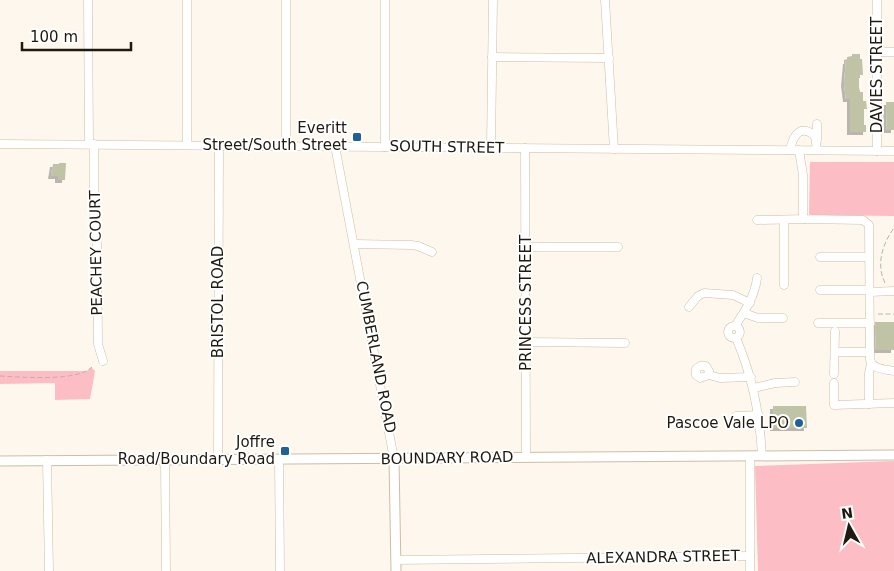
<svg xmlns="http://www.w3.org/2000/svg" width="894" height="571" font-family="'DejaVu Sans',sans-serif">
	<defs>
		<filter id="shadow"><feDropShadow dx="-3" dy="3" stdDeviation="0" flood-color="#0004"/></filter>
	</defs>
	<rect width="100%" height="100%" fill="#fef7ed"/>
	<g fill="#fdbdc5">
		<path d="M810 162H894V216L811 215 809 214Z"/>
		<path d="M91 367 95 371 90 399 55 400V383L0 384V371H87Z"/>
		<path d="M894 461V571H758L755 466Z"/>
	</g>
	<g fill="#c0c3a6" filter="url(#shadow)">
		<path d="M852 54H860V59H862L863 75H859V87L860 92H863V101H866L867 109H864V125H866V132H850V99H846L844 83 846 61H847V57L852 56Z"/>
		<path d="M886 102H894V130H887Z"/>
		<path d="M59 163H66L65 180H58V176H51L53 164H59Z"/>
		<path d="M875 322H894V350H876Z"/>
		<path d="M773 406H806L807 428H773Z"/>
	</g>
	<g fill="none" stroke-linecap="round" stroke-linejoin="round">
		<defs>
			<g id="minor">
				<path d="M88 0 89 144"/>
				<path d="M187 0V145"/>
				<path d="M286 0V146"/>
				<path d="M385 0V147"/>
				<path d="M605 0 614 149"/>
				<path d="M877 0V151"/>
				<path d="M877 52H894"/>
				<path d="M492 57 609 58"/>
				<path d="M817 140V124"/>
				<path d="M0 144 894 151"/>
				<path d="M94 144V230L97 243 98 344 103 361"/>
				<path d="M335 146 394 459"/>
				<path d="M491 147 493 0"/>
				<path d="M525 148 526 457"/>
				<path d="M790 150C793 136 800 123 815 136L817 150"/>
				<path d="M799 150 803 175V216L805 219 863 220 869 225 870 360C873 370 886 369 894 371"/>
				<path d="M757 220 805 219"/>
				<path d="M355 244 411 245 418 246 432 252"/>
				<path d="M526 247H618"/>
				<path d="M820 257H869"/>
				<path d="M784 285V221"/>
				<path d="M820 290H870"/>
				<path d="M870 292 894 291"/>
				<path d="M689 307 698 296 704 293 733 295 750 303"/>
				<path d="M744 313 758 318H783"/>
				<path d="M818 323H870"/>
				<circle cx="734" cy="332" r="6"/>
				<path d="M735 326C745 311 755 296 757 278"/>
				<path d="M736 338C753 377 760 415 762 456"/>
				<path d="M526 342 625 343"/>
				<path d="M835 352H870"/>
				<path d="M834 374 835 331"/>
				<path d="M709 375V371L706 366H700L696 369V375L700 378 709 375 720 378 751 377"/>
				<path d="M834 383V405L894 403"/>
				<path d="M754 388 775 383 795 382"/>
				<path d="M869 404V373L871 364"/>
				<path d="M736 416 759 415"/>
				<path d="M218 459 219 145"/>
				<path d="M279 459 280 571"/>
				<path d="M47 460 49 571"/>
				<path d="M165 460 166 571"/>
				<path d="M396 560 750 556"/>
				<path d="M750 571V456"/>
			</g>
			<g id="major">
				<path d="M394 459 396 571"/>
				<path d="M0 461 894 455"/>
			</g>
		</defs>
		<use href="#minor" stroke="#cdbda4" stroke-width="9"/>
		<use href="#major" stroke="#cdbda4" stroke-width="11"/>
		<g stroke="#bbb4aa" stroke-width="1" stroke-dasharray="5 2.5" stroke-linecap="butt">
			<path d="M885 283C876 265 882 244 894 228"/>
			<path d="M878 314H894"/>
			<path d="M0 376C21 377 78 382 92 367"/>
			<path d="M285 445V451"/>
		</g>
		<use href="#minor" stroke="#fff" stroke-width="8"/>
		<use href="#major" stroke="#fff" stroke-width="9"/>
	</g>
	<g fill="#1f6095" stroke="#fff" stroke-width="2">
		<rect x="352" y="132" width="10" height="10" rx="2.5"/>
		<circle cx="799" cy="423" r="5"/>
		<rect x="280" y="446" width="10" height="10" rx="2.5"/>
	</g>
	<g text-anchor="middle" dominant-baseline="central" stroke-width="4" stroke-linejoin="round" paint-order="stroke">
		<g font-size="15" fill="#1f1910" stroke="#fff">
			<text transform="translate(877 75) rotate(-90)">DAVIES STREET</text>
			<text transform="translate(447 147) rotate(1)">SOUTH STREET</text>
			<text transform="translate(96 253) rotate(-91)">PEACHEY COURT</text>
			<text transform="translate(218 302) rotate(-90)">BRISTOL ROAD</text>
			<text transform="translate(526 303) rotate(-90)">PRINCESS STREET</text>
			<text transform="translate(376 357) rotate(79)">CUMBERLAND ROAD</text>
			<text transform="translate(447 458) rotate(-1)">BOUNDARY ROAD</text>
			<text transform="translate(663 557) rotate(-1)">ALEXANDRA STREET</text>
		</g>
		<g font-size="15" fill="#1f1910" stroke="#fff" text-anchor="end">
			<text x="347" y="128">Everitt<tspan x="347" dy="17">Street/South Street</tspan></text>
			<text x="789" y="423">Pascoe Vale LPO</text>
			<text x="275" y="442">Joffre<tspan x="275" dy="17">Road/Boundary Road</tspan></text>
		</g>
	</g>
	<g transform="translate(849 526) rotate(352)" stroke="#ffffff" stroke-width="4" paint-order="stroke">
	<path d="M0-4L9 19L0 12L-9 19Z" fill="#1f1910"/>
	<text y="-8" font-size="14" font-weight="bold" text-anchor="middle" fill="#1f1910">N</text>
	</g>
	<path d="M22 42v8h109v-8" fill="none" stroke="#1f1910" stroke-width="2.5"/>
	<text x="30" y="42" font-size="15" fill="#1f1910" stroke="#ffffff" stroke-width="4" paint-order="stroke">100 m</text>
</svg>
